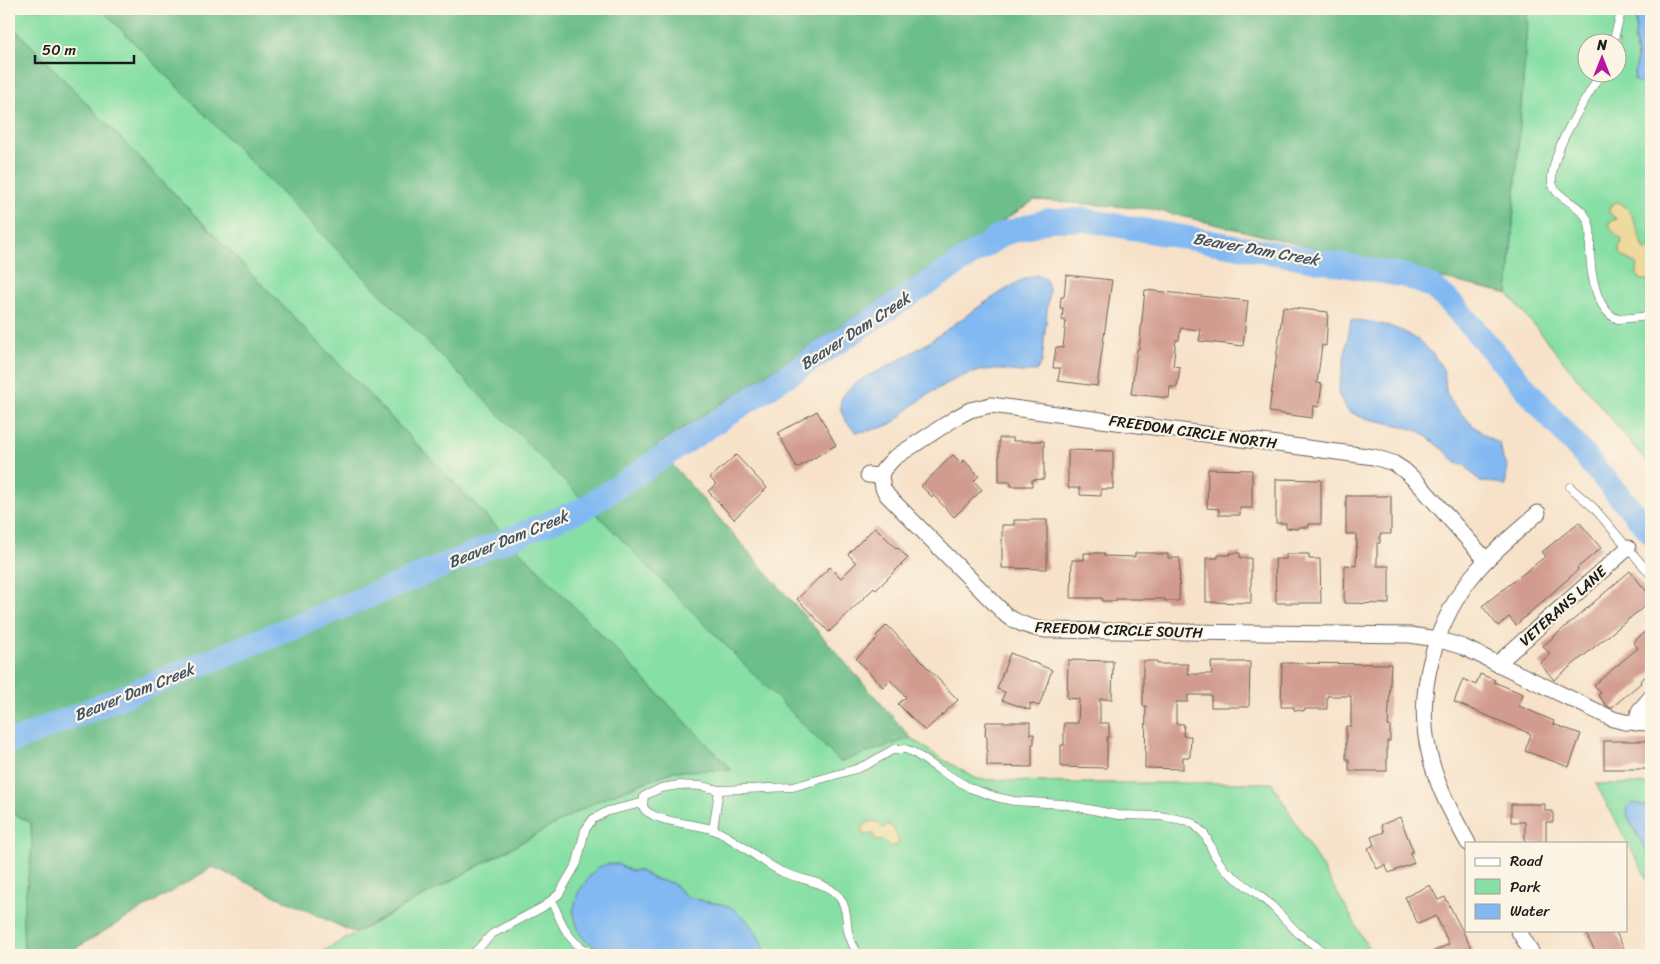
<svg xmlns="http://www.w3.org/2000/svg" width="1660" height="964" font-family="Sriracha,sans-serif">
	<rect width="100%" height="100%" fill="#fcf5e5"/>
	<filter id="ink" filterUnits="userSpaceOnUse"><feTurbulence type="fractalNoise" baseFrequency=".02" numOctaves="2"/><feDisplacementMap in="SourceGraphic" scale="10" xChannelSelector="R" yChannelSelector="G"/><feConvolveMatrix kernelMatrix="1 2 1 2 8 2 1 2 1" color-interpolation-filters="sRGB"/></filter>
	<filter id="wash" filterUnits="userSpaceOnUse"><feTurbulence type="fractalNoise" baseFrequency=".0096" numOctaves="4" result="noise"/><feDisplacementMap in="SourceGraphic" scale="20" xChannelSelector="R" yChannelSelector="G"/><feGaussianBlur stdDeviation="1.12" result="paint"/><feColorMatrix in="noise" values="0 0 0 0 0 0 0 0 0 0 0 0 0 0 0 0 0 1.4 0 .05"/><feComposite in="paint" operator="in"/></filter>
	<g filter="url(#wash)">
		<rect width="100%" height="100%" fill="#f7e2c9"/>
		<g fill="#86dfa4" stroke="#517e60" fill-rule="evenodd">
			<path d="M9 9H101L840 761 911 738 937 756 977 779 1067 783H1272L1349 913 1372 955H766L765 950 721 904 707 902 686 896 672 883 654 879 638 870 631 871 617 864 623 954 625 955H316L599 800 674 771 732 770 9 23Z"/>
			<path d="M1528 9H1637L1635 40 1637 57 1634 80 1651 88V467L1508 294ZM1588 42H1618V72H1588Z"/>
			<path d="M1596 784H1651V807L1632 803 1630 823 1651 858V895L1647 887 1649 882Z"/>
			<path d="M9 811 31 823 32 848 23 916 24 955H9Z"/>
		</g>
		<g fill="#6cbe8a" stroke="#446d53">
			<path d="M101 9H1528L1508 294 1151 209 1035 200 656 446 911 738 840 762Z"/>
			<path d="M9 23 732 770 674 771 599 800 355 933 213 867 64 955H24L23 916 32 848 31 823 9 811Z"/>
		</g>
		<g fill="#eeda9e" stroke="#857b5d">
			<path d="M1617 202C1635 207 1637 236 1645 250L1651 251V280H1641L1636 273 1638 265C1630 259 1619 258 1619 247L1621 244 1622 240 1611 229 1609 222 1617 219 1610 214 1609 210 1611 205Z"/>
			<path d="M871 821 877 822 883 828 888 825 892 826 899 840 897 845 891 847 884 840 876 841 873 834 865 835 862 833V827Z"/>
			<path d="M1266 945C1273 946 1278 948 1279 955H1258L1260 949Z"/>
		</g>
		<g fill="#82b9f2" stroke="#4f6a87">
			<path d="M1637 9H1651V88L1634 80 1637 57 1635 40Z"/>
			<path d="M1036 275C1045 276 1049 282 1049 291L1042 362 1036 371C1018 375 998 366 979 371 955 377 930 392 911 407 906 411 902 416 897 420 886 428 870 431 857 432 847 426 835 408 843 396 852 381 875 373 890 365 908 355 926 345 942 333 964 317 982 304 1005 290 1015 284 1025 277 1036 275Z"/>
			<path d="M1351 320C1388 322 1423 333 1442 368 1447 376 1444 387 1447 394 1454 409 1484 439 1500 443L1503 460 1508 466 1505 487 1498 483 1480 482 1466 466 1456 463 1448 454 1421 432 1406 427 1361 417 1348 411 1338 394Z"/>
			<path d="M1632 803 1651 807V858L1628 818 1627 807Z"/>
			<path d="M608 864H617L631 871 638 870 654 879 672 883 686 896 707 902 721 904 734 909 745 918 758 936 766 955H625L593 945 585 940 579 933 573 911 578 893 591 874 599 867Z"/>
		</g>
		<g fill="none" stroke-linecap="round" stroke-linejoin="round">
			<path stroke="#82b9f2" stroke-width="24" d="M9 743 585 508 1003 234 1049 220H1085L1406 276 1433 287 1452 304 1651 532"/>
		</g>
		<g id="blocks">
			<g fill="#d19c8f">
				<path d="M1066 275 1112 280 1097 386 1058 381 1060 368H1053L1056 347 1063 348 1066 321 1062 320 1063 308H1060L1061 297H1064Z"/>
				<path d="M1145 290 1248 301 1243 346 1199 341 1201 330 1181 328 1179 340H1176L1173 366 1180 367 1177 387H1170L1169 398 1131 394 1137 349H1139Z"/>
				<path d="M1283 307 1328 312 1326 346 1322 345 1317 383 1322 384 1319 407 1313 406 1312 418 1269 412Z"/>
				<path d="M817 411 836 445 797 468 778 433Z"/>
				<path d="M999 438H1013V441H1044V479L1032 480V486H1011V482H999Z"/>
				<path d="M1068 450 1113 451V489H1101V496L1080 495V488H1068Z"/>
				<path d="M736 455 767 488 734 519 708 491 716 484 710 478Z"/>
				<path d="M953 455 961 463 964 460 979 476 974 481 982 490 954 517 933 495 932 497 921 486Z"/>
				<path d="M1208 469 1252 470V508H1240V515H1219V509L1207 508Z"/>
				<path d="M1276 479 1321 480V524H1309V527H1298V529L1286 528V523H1276Z"/>
				<path d="M1346 496H1391V534H1380V543H1377V566H1389V604L1344 603 1345 565 1356 566 1357 540H1356V534H1346Z"/>
				<path d="M1014 520H1047V569L1002 568V525H1014Z"/>
				<path d="M1579 522 1601 548 1577 568 1578 570 1516 625 1509 617 1498 626 1482 606 1546 556 1542 552Z"/>
				<path d="M875 527 897 549 898 548 908 558 876 590 874 588 829 632 797 599 830 567 841 578 856 563 848 554Z"/>
				<path d="M1084 553H1104V556L1135 557V553H1157V554H1168V558H1180L1179 601H1165V599H1116V601H1102V598H1071L1072 560H1084Z"/>
				<path d="M1230 553H1240V558H1251V603L1206 602V558H1218V555H1230Z"/>
				<path d="M1286 554H1309V559H1320L1321 603H1276L1275 559H1286Z"/>
				<path d="M1630 571 1651 597V601L1554 680 1540 663 1550 654 1543 646Z"/>
				<path d="M887 625 958 700 925 731 898 704 906 697 890 680 883 687 856 659 878 638 876 636Z"/>
				<path d="M1651 627V672L1640 681 1641 683 1611 708 1606 705 1598 695 1601 693 1594 685 1638 648 1633 642Z"/>
				<path d="M1010 653 1052 670 1039 706 1030 703V710L1002 700 1005 692 997 689Z"/>
				<path d="M1068 660 1113 661 1112 699H1100V723H1109V737H1107V768L1061 767V745H1064V723H1078L1079 699 1067 698Z"/>
				<path d="M1143 661H1157V664H1188V674H1212L1211 662H1250L1249 707H1211V695H1188V702H1176V724H1184L1183 736H1191L1190 757H1183V769L1145 768 1146 706H1143Z"/>
				<path d="M1282 663 1391 664 1388 726H1390V741H1387V771H1349V759H1346V726H1351V696H1327V709H1304V711L1294 710V707H1281Z"/>
				<path d="M1480 674 1495 680 1494 682 1523 694 1519 706 1554 721 1553 724 1581 734 1569 767 1525 751 1531 734 1454 702 1463 679 1476 685Z"/>
				<path d="M986 722H1030V734H1034V744H1032V767L987 766V736H985Z"/>
				<rect x="1604" y="741" width="47" height="28"/>
				<path d="M1511 804H1545V811H1553V822H1546V843H1525V822H1511Z"/>
				<path d="M1400 817 1413 851 1410 853 1414 863 1389 873 1385 865 1377 869 1368 848 1374 845 1371 837 1384 832 1381 825Z"/>
				<path d="M1430 885 1438 900 1445 897 1475 955H1427L1449 944 1436 916 1418 924 1405 897Z"/>
				<path d="M1584 930H1615L1625 951 1616 955H1597Z"/>
			</g>
		</g>
	</g>
	<g filter="url(#ink)">
		<use href="#blocks" fill-opacity="0" stroke="#696159" stroke-width="1"/>
		<g fill="none" stroke-linecap="round" stroke-linejoin="round">
			<defs>
				<g id="service">
					<path d="M1613 42 1622 9"/>
					<path d="M1601 72C1584 105 1557 138 1552 176 1549 202 1586 199 1590 229 1591 235 1590 242 1590 248 1590 269 1595 311 1618 319L1651 316"/>
					<path d="M1570 487 1594 508 1651 575"/>
					<path d="M713 830 719 790"/>
					<path d="M552 901C564 928 567 943 596 955"/>
					<path d="M472 955 492 934 543 907 559 894 577 863 585 830 593 819 608 811 642 803"/>
					<path d="M859 955C854 948 850 940 848 931 846 919 847 908 840 898 827 881 800 880 782 872 758 860 738 840 714 830 697 823 652 823 643 807L644 796 661 788 679 785 701 786 719 790 793 787 856 769 868 764 894 749H905L913 752 938 769 970 788 996 797 1014 801 1063 804 1118 815 1160 816 1188 821 1195 825 1205 835 1215 856 1225 870 1260 896 1272 906 1298 933 1328 955"/>
				</g>
				<g id="minor">
					<path d="M868 475 881 476 883 488 887 495 1007 616C1019 624 1031 628 1046 630L1410 635 1437 639 1463 647 1613 719 1625 722 1651 723"/>
					<path d="M881 476 883 470 894 458 957 417 970 410 991 405 1374 457 1393 463 1404 470 1418 483 1486 560"/>
					<path d="M1497 664 1628 548"/>
					<path d="M1636 723 1639 711 1651 697"/>
					<path d="M1468 843C1452 814 1436 785 1429 752 1414 689 1437 616 1479 568 1497 548 1518 531 1538 513"/>
					<path d="M1518 930 1533 955"/>
				</g>
			</defs>
			<use href="#service" stroke="#696159" stroke-width="9"/>
			<use href="#minor" stroke="#696159" stroke-width="17"/>
			<use href="#service" stroke="#fff" stroke-width="8"/>
			<use href="#minor" stroke="#fff" stroke-width="15"/>
		</g>
	</g>
	<g text-anchor="middle" dominant-baseline="central" stroke-width="4.5" stroke-linejoin="round" paint-order="stroke">
		<g font-size="15" fill="#1c1c1c" stroke="#fcf5e5">
			<text transform="translate(1193 432) rotate(8)">FREEDOM CIRCLE NORTH</text>
			<text transform="translate(1563 606) rotate(-42)">VETERANS LANE</text>
			<text transform="translate(1119 630) rotate(2)">FREEDOM CIRCLE SOUTH</text>
		</g>
		<g font-size="16" font-style="italic" fill="#405367" stroke="#fcf5e5">
			<text transform="translate(1256 249) rotate(10)">Beaver Dam Creek</text>
			<text transform="translate(855 331) rotate(-33)">Beaver Dam Creek</text>
			<text transform="translate(508 539) rotate(-22)">Beaver Dam Creek</text>
			<text transform="translate(134 692) rotate(-22)">Beaver Dam Creek</text>
		</g>
	</g>
	<rect width="1660" height="964" fill="none" stroke="#fcf5e5" stroke-width="30"/>
	<rect x="1465" y="842" width="162" height="90" fill="#fcf5e5" stroke="#a29e95"/>
	<rect x="1475" y="858" width="25" height="8" fill="#ffffff" stroke="#a29e95"/>
	<text x="1510" y="866" font-size="15" fill="#1c1c1c">Road</text>
	<rect x="1475" y="879" width="25" height="15" fill="#86dfa4" stroke="#a29e95"/>
	<text x="1510" y="892" font-size="15" fill="#1c1c1c">Park</text>
	<rect x="1475" y="904" width="25" height="15" fill="#82b9f2" stroke="#a29e95"/>
	<text x="1510" y="916" font-size="15" fill="#1c1c1c">Water</text>
	<g transform="translate(1602 58)"><circle r="24" fill="#fcf5e5" stroke="#a29e95"/>
	<path d="M0-4L9 19L0 12L-9 19Z" fill="#b5179e"/>
	<text y="-8" font-size="14" font-weight="bold" text-anchor="middle" fill="#1c1c1c">N</text>
	</g>
	<path d="M35 55v8h99v-8" fill="none" stroke="#1c1c1c" stroke-width="2.5"/>
	<text x="42" y="55" font-size="15" fill="#1c1c1c" stroke="#fcf5e5" stroke-width="4" paint-order="stroke">50 m</text>
</svg>
